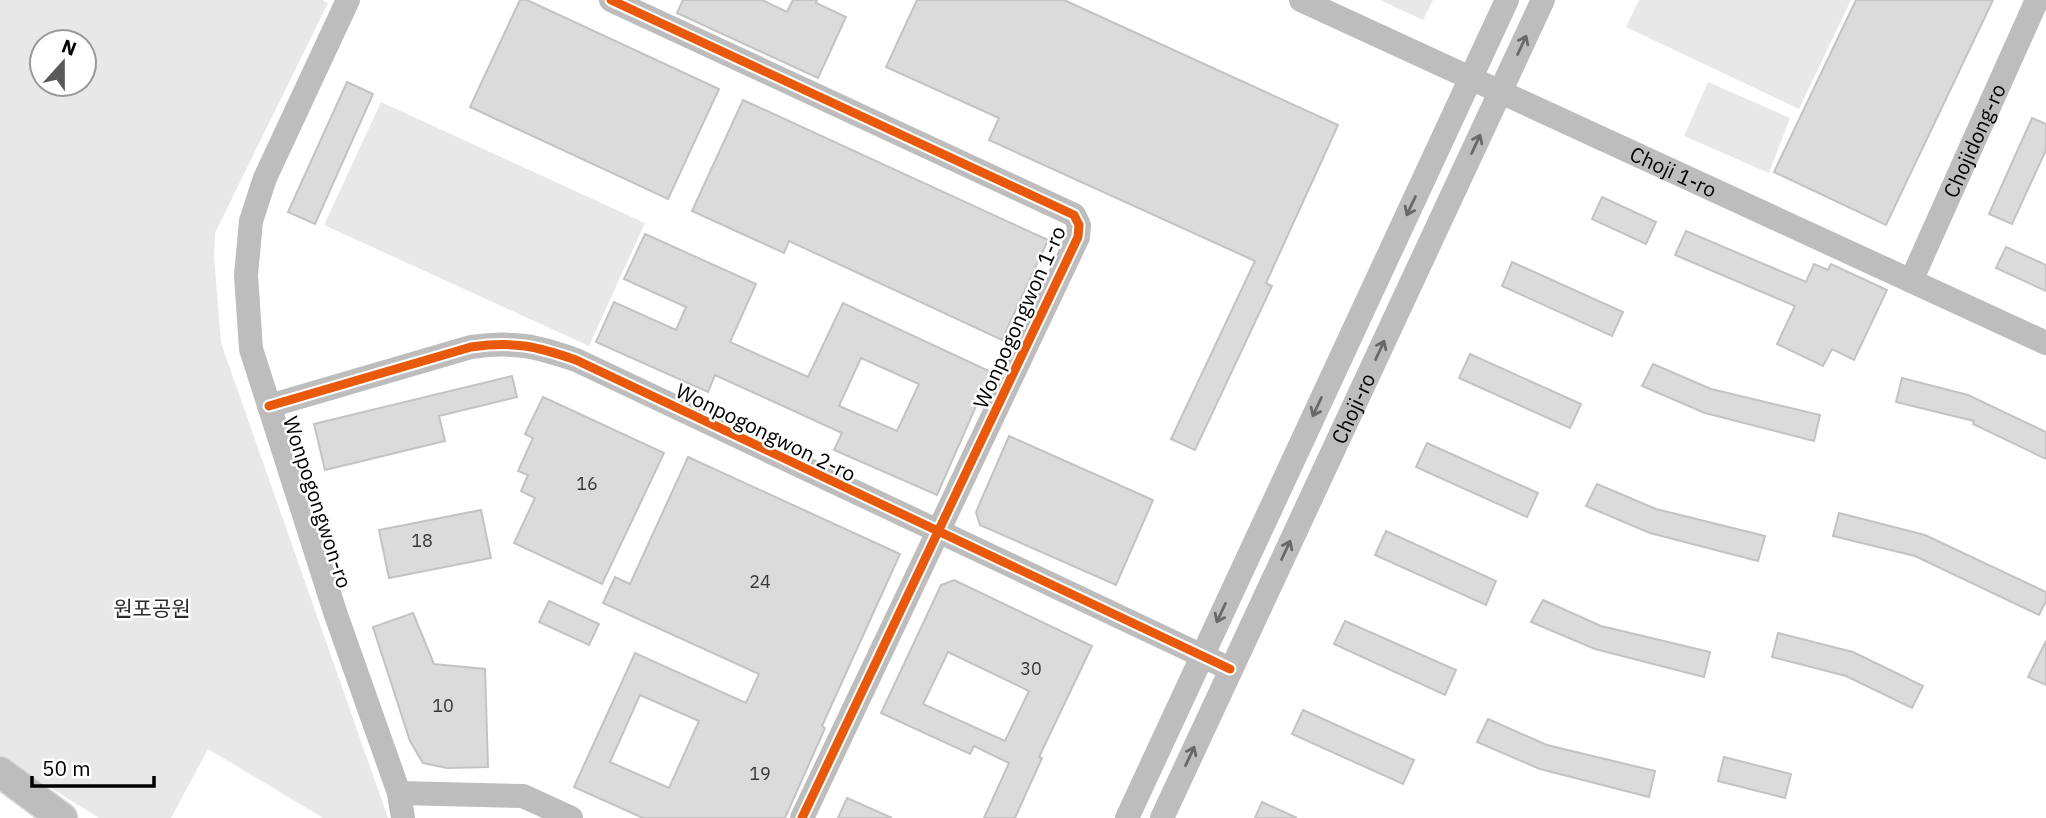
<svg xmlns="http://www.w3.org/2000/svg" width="2046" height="818" font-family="'IBM Plex Sans','Noto Sans KR',sans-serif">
	<rect width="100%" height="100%" fill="#fff"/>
	<g fill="#e8e8e8" fill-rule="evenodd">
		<path d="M0 0H322L328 3 215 233 214 257 221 343 388 818H323L208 749 171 818H99L0 756ZM42 42H84V84H42Z"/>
		<path d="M1380 0H1433L1423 20Z"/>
		<path d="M1639 0H1851L1799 109 1626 27Z"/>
		<path d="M1708 82 1790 118 1769 173 1684 136Z"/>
		<path d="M381 102 645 223 589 346 324 225Z"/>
	</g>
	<g fill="#dbdbdb" stroke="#c3c3c3" stroke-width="2" fill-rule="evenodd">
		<path d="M520 0H527L719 89 668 199 470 107Z"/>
		<path d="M683 0H762L787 12 793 0H817L816 3 846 17 818 78 677 13Z"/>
		<path d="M917 0H1064L1338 125 1266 283 1272 286 1195 450 1171 439 1255 261 989 140 999 118 886 67Z"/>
		<path d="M1856 0H1993L1886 225 1774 172Z"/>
		<path d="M347 82 373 94 315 224 288 212Z"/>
		<path d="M743 100 1048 240 1002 340 789 241 784 253 692 211Z"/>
		<path d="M2032 118 2046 124V150L2012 224 1989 214Z"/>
		<path d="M1602 197 1656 222 1646 244 1592 219Z"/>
		<path d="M1686 231 1806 282 1814 264 1828 270 1831 264 1887 290 1854 360 1832 349 1823 366 1777 344 1795 306 1675 255Z"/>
		<path d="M645 234 756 284 730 342 808 377 843 303 991 372 937 495 834 450 842 433 715 375 708 392 596 342 614 302 676 330 686 307 624 279ZM861 358 919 384 897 431 839 406Z"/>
		<path d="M2006 247 2046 265V291L1996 268Z"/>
		<path d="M1512 262 1623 312 1612 336 1502 286Z"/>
		<path d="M1470 354 1581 404 1570 428 1459 378Z"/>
		<path d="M1653 364 1711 389 1820 415 1814 441 1705 413 1642 386Z"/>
		<path d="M512 376 517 397 439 416 445 441 325 470 314 424Z"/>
		<path d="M1902 378 1968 395 2046 432V459L1973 424 1974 421 1896 402Z"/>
		<path d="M543 397 664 453 602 584 514 543 535 498 521 491 528 475 518 471 533 438 525 434Z"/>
		<path d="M1009 436 1153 500 1116 585 980 525 976 512Z"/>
		<path d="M1427 443 1538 493 1527 517 1416 467Z"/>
		<path d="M688 457 900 554 822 726 825 728 785 818H643L574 787 635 653 746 703 759 674 603 603 615 577 630 584ZM640 695 699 721 669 788 610 762Z"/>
		<path d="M1597 484 1656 509 1765 536 1758 561 1650 533 1586 506Z"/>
		<path d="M481 510 491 558 389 578 379 530Z"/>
		<path d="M1839 513 1925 535 2046 592V601L2039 615 1915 556 1833 536Z"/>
		<path d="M1386 531 1496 581 1486 605 1375 555Z"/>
		<path d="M954 580 1092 646 1039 757 1042 758 1015 818H984L1009 763 974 746 970 754 881 713 941 585ZM948 652 1029 691 1005 741 923 704Z"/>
		<path d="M1543 600 1601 626 1710 652 1704 677 1595 649 1531 622Z"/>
		<path d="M549 601 599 624 589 645 539 622Z"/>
		<path d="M413 613 434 664 485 669 488 767 447 768 423 763 410 741 373 627Z"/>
		<path d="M1345 621 1456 670 1445 695 1334 644Z"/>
		<path d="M1778 633 1853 652 1923 686 1912 708 1846 676 1772 657Z"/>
		<path d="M2046 641V685L2028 677Z"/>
		<path d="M1303 710 1414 760 1403 784 1292 734Z"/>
		<path d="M1488 719 1547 745 1655 771 1649 797 1540 769 1477 742Z"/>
		<path d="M1724 757 1791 774 1785 798 1718 781Z"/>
		<path d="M847 798 892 818H838Z"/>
		<path d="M1262 802 1297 818H1255Z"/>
	</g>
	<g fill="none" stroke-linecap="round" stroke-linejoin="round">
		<defs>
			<path id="primary" d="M0 772 62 818"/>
		</defs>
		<use href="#primary" stroke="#dbdbdb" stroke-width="33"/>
		<g stroke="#bdbdbd" stroke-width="24">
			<path d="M348 0 265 178 251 221 246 275 251 349 336 615 399 793 403 818"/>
			<path d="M611 0 1074 215 1079 225 1078 237 802 818"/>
			<path id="s1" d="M1301 0 2046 343"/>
			<path id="s2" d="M1911 281 2037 0"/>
			<path d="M269 406 471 347C514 341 536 346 576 360L1230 669"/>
			<path d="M399 793 523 796 571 818"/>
			<path d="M1127 818 1507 0"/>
			<path id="s3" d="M1162 818 1543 0"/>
		</g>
		<use href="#primary" stroke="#bdbdbd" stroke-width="30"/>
		<defs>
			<g id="cycleway">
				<path d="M611 0 1074 215 1079 225 1078 237 802 818"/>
				<path d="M269 406 471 347C514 341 536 346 576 360L1230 669"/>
			</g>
		</defs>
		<use href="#cycleway" stroke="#fff" stroke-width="13"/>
		<use href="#cycleway" stroke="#e8590c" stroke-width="9"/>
	</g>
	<defs><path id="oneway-shaft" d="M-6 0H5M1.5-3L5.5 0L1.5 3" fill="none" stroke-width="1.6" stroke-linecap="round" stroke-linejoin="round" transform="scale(1.75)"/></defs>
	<g stroke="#686868">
		<use href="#oneway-shaft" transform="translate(1522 45) rotate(-65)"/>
		<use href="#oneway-shaft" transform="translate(1476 144) rotate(-65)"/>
		<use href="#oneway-shaft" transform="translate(1411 206) rotate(115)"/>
		<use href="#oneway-shaft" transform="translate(1380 350) rotate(-65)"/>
		<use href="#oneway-shaft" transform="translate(1317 407) rotate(115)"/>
		<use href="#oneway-shaft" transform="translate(1286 550) rotate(-65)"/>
		<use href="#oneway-shaft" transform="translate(1221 613) rotate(115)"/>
		<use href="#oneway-shaft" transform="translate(1190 756) rotate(-65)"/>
	</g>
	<g text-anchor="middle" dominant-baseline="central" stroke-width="5" stroke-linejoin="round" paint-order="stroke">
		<g font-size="18" fill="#373737">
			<text x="587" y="483">16</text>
			<text x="422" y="540">18</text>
			<text x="760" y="581">24</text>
			<text x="1031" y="668">30</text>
			<text x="443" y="705">10</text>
			<text x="760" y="773">19</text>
		</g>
		<g font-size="21" fill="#000" stroke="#fff">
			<text stroke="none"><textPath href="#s2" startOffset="154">Chojidong-ro</textPath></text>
			<text stroke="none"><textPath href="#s1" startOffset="410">Choji 1-ro</textPath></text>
			<text transform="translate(1019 317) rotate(-66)">Wonpogongwon 1-ro</text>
			<text stroke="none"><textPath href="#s3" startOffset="452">Choji-ro</textPath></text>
			<text transform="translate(766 432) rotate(26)">Wonpogongwon 2-ro</text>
			<text transform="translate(318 502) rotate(72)">Wonpogongwon-ro</text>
		</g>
		<g font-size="21" fill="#2c2c2c" stroke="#fff">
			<text x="152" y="608">원포공원</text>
		</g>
	</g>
	<g transform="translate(63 63) rotate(21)"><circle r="33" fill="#ffffff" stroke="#999999" stroke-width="2"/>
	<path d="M0-5L12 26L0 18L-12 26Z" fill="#595959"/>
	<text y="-10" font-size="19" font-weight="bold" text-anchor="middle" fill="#000000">N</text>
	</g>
	<path d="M32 776v10h122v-10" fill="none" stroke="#000000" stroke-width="3.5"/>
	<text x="42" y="776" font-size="21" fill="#000000" stroke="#ffffff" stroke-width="5" paint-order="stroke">50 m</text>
</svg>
